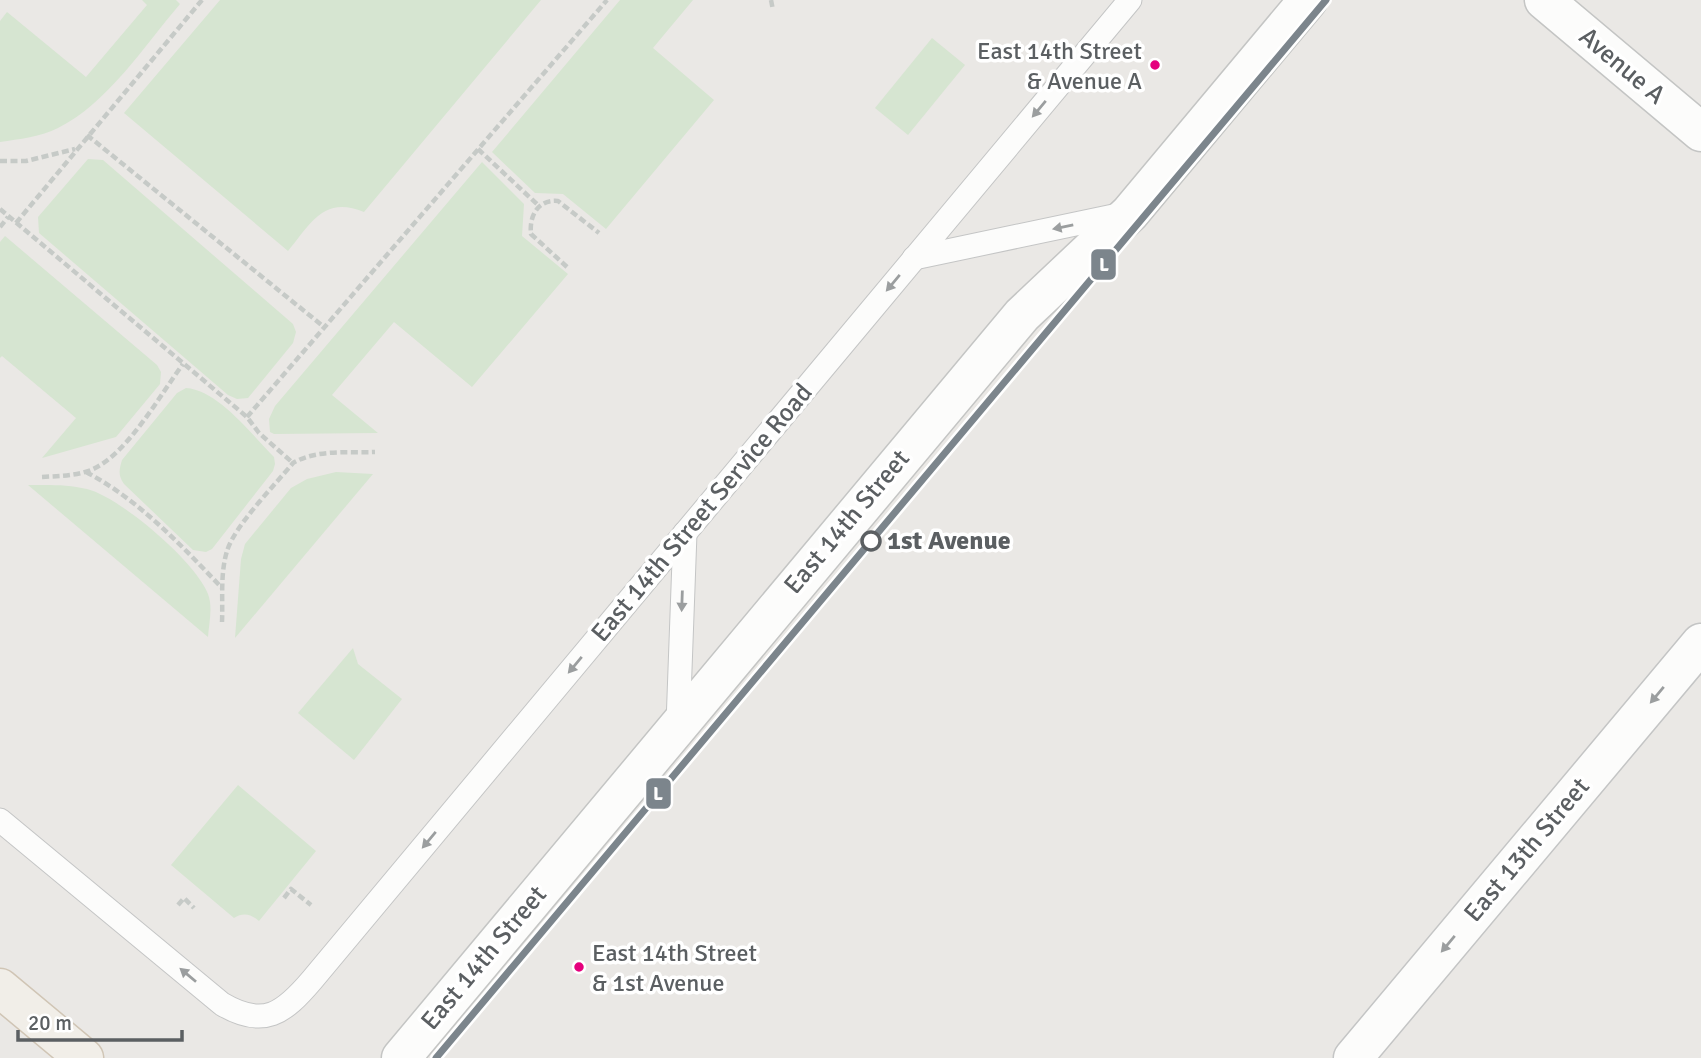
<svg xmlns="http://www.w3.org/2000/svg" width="1701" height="1058" font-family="Signika,sans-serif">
	<rect width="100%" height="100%" fill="#eae8e5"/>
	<g fill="#d6e5d1">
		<path d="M142 0H176L180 4C145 45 107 104 58 128 41 137 19 139 0 142V21L7 12 86 77 147 5Z"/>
		<path d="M220 0H541L364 212C323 195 310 225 288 251L124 113Z"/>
		<path d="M620 0H693L653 48 714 100 606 229 563 194 535 193 492 152Z"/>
		<path d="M932 38 965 65 908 135 875 108Z"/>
		<path d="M88 159 103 160 293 324 296 332 293 343 248 398 237 399 228 395 39 233 38 217Z"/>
		<path d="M482 162 524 204 522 236 568 274 472 387 394 322 332 395 378 433 274 434 270 432 269 419 275 406Z"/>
		<path d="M5 236 157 365 161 372 160 384 116 437 42 458 76 418 2 356 0 358V242Z"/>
		<path d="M186 388C218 390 251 434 274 457L275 464 273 471 212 549 206 552 193 550 124 484C118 476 119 470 122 460L177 393Z"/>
		<path d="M336 472 373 474 235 638 241 559 245 544 291 488 307 479Z"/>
		<path d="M28 485C48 485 67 484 87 489 120 497 196 562 208 594 213 607 209 623 208 637Z"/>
		<path d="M353 648 358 664 402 699 354 760 298 713Z"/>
		<path d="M238 785 316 851 259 921C251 914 243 912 234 918L171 865Z"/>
	</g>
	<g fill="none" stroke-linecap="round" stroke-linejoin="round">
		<defs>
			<g id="lane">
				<path d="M914 258 1123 214"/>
				<path d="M678 724 685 533"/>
				<path d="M0 820 222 1004C264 1029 284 1013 312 980L1130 0"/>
			</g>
			<path id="street" d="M1353 1058 1701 643"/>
			<g id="secondary">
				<path d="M1544 0 1701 132"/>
				<path d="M401 1058 1022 315 1130 213 1308 0"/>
			</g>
			<path id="primary" d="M0 988 84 1058"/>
		</defs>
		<use href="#lane" stroke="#c4c5c5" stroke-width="25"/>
		<use href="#street" stroke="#c4c5c5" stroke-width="41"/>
		<use href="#secondary" stroke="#c4c5c4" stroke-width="41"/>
		<use href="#primary" stroke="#d0c5b5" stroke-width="41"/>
		<g stroke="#c6cac7" stroke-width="4.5" stroke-dasharray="7 3.5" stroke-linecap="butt">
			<path d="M771 0 773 10"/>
			<path d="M87 135 324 327"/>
			<path d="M478 149 539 206"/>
			<path d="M0 161H26L75 149"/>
			<path d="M0 209 247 417 259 433 293 463"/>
			<path d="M16 223 202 0"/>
			<path d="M0 227 8 217"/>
			<path d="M567 267 531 234C529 216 538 199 558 201L599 233"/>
			<path d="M247 417 607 0"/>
			<path d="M86 472C139 500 181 545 222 588"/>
			<path d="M42 477C59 476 75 476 91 470 127 455 160 395 183 364"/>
			<path d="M222 622C223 599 220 574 227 551 235 525 275 485 293 463 317 449 348 453 375 452"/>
			<path d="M284 898 291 889 311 905"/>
			<path d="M178 905 184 898 194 908"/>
		</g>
		<use href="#lane" stroke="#fcfcfb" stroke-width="23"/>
		<use href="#street" stroke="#fcfcfb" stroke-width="38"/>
		<use href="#secondary" stroke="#fcfcfb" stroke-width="38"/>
		<use href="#primary" stroke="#f1eee8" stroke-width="38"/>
		<defs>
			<path id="metro-1" d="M436 1058 1326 0"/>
		</defs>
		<use href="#metro-1" stroke="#fff" stroke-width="12"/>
		<use href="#metro-1" stroke="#7c858c" stroke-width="7"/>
	</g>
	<defs><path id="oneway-solid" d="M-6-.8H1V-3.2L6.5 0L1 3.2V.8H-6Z" transform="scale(1.75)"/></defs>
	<g fill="#9b9e9f">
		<use href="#oneway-solid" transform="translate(1039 109) rotate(130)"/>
		<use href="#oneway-solid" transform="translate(1063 227) rotate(168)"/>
		<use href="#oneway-solid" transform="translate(893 283) rotate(130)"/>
		<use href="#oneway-solid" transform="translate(682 601) rotate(92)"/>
		<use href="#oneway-solid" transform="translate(575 665) rotate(130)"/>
		<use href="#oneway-solid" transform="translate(1657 695) rotate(130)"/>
		<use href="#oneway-solid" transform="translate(429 840) rotate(130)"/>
		<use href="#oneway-solid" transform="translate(1448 944) rotate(130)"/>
		<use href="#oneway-solid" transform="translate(188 975) rotate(-140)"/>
	</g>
	<g fill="#e5007d" stroke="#fff" stroke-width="2.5">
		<circle cx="1155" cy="65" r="6"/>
		<circle cx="579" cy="967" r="6"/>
	</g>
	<circle fill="#fff" stroke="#5b5f62" stroke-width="3.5" cx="871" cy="541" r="9"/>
	<g text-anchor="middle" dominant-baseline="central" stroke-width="7" stroke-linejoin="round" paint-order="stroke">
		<g font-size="24" fill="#5b5f62" stroke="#fff" text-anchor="end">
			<text x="1142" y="51">East 14th Street<tspan x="1142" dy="30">&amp; Avenue A</tspan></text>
			<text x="592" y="953" text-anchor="start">East 14th Street<tspan x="592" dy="30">&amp; 1st Avenue</tspan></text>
		</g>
		<g font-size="26" fill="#5b5f62" stroke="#fff">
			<text transform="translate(1622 66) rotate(40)">Avenue A</text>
			<text transform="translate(702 513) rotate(-50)">East 14th Street Service Road</text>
			<text transform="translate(847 522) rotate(-50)">East 14th Street</text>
			<text transform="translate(1527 850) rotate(-50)">East 13th Street</text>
			<text transform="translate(484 958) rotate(-50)">East 14th Street</text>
		</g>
		<g font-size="26" font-weight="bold" fill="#5b5f62" stroke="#fff" text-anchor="start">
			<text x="887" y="541">1st Avenue</text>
		</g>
	</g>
	<g stroke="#fff" stroke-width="2.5">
		<rect x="1090" y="248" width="27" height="33" rx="7" fill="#7c858c"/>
		<rect x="645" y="777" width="27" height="33" rx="7" fill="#7c858c"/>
	</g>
	<g font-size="19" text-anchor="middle" font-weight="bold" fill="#fff">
		<text x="1104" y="271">L</text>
		<text x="658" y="800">L</text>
	</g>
	<path d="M18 1030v10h164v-10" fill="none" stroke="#5b5f62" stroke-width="3.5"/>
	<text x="28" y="1030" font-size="21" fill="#5b5f62" stroke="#ffffff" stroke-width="5" paint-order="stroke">20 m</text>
</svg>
